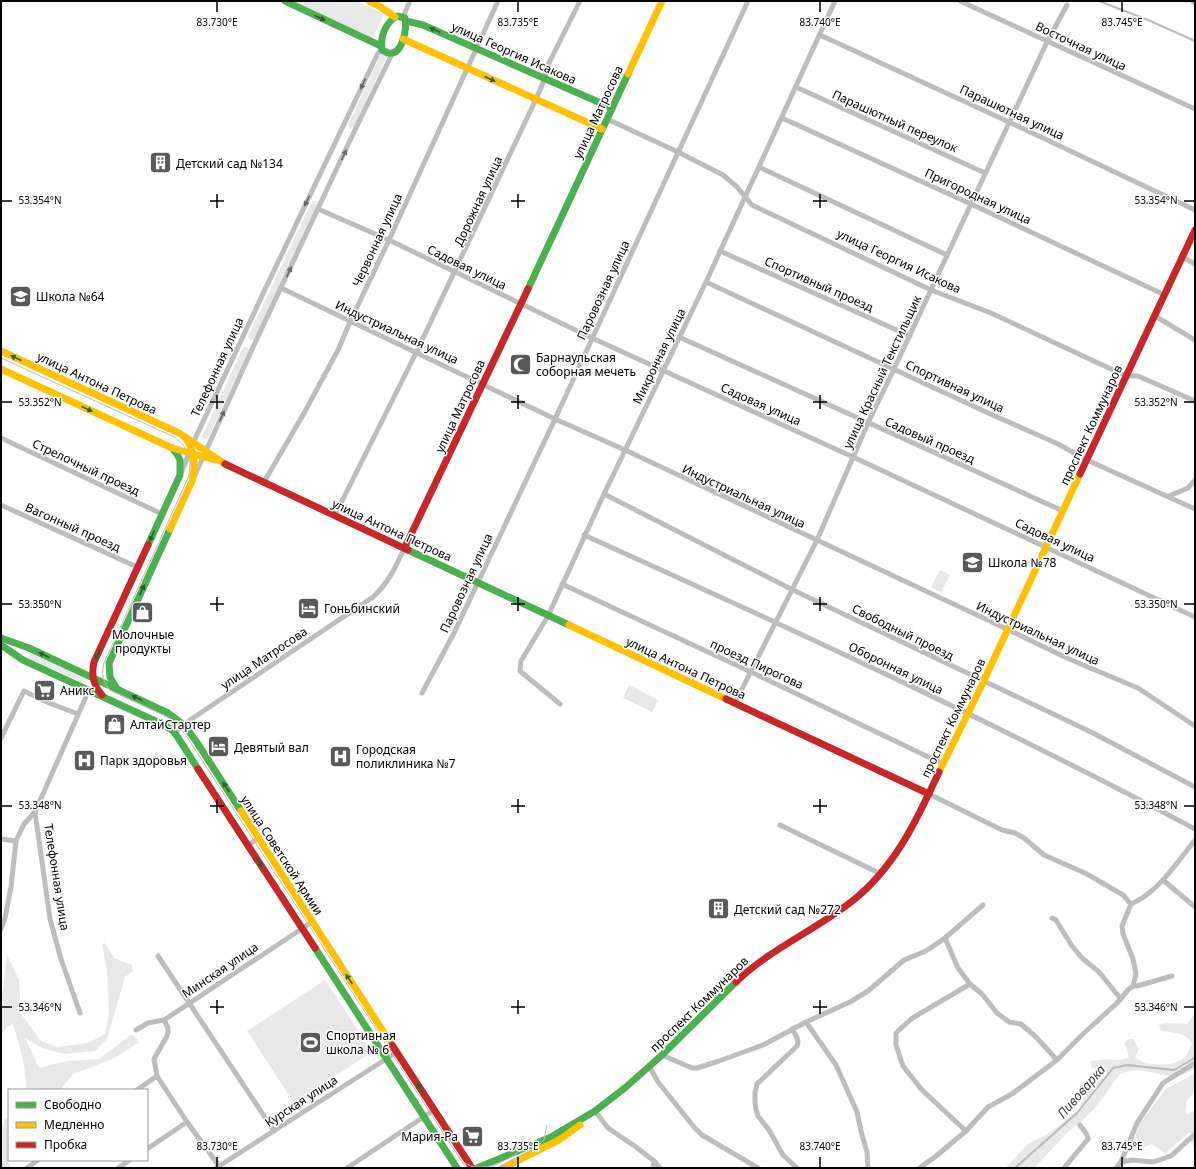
<svg xmlns="http://www.w3.org/2000/svg" width="1196" height="1169" font-family="'Noto Sans',sans-serif">
	<rect width="100%" height="100%" fill="#fff"/>
	<g fill="#e8e8e8">
		<path d="M289 1H356L384 14 372 40Z"/>
		<path d="M383 53 386 55 387 56 354 127 350 128 348 125 381 54Z"/>
		<path d="M312 201H316L318 204 254 340H250L248 337Z"/>
		<path d="M245 347H247L249 350 208 438 204 439 202 436 243 348Z"/>
		<path d="M940 570 950 575 941 592 931 587Z"/>
		<path d="M30 653 83 677 81 682 28 658Z"/>
		<path d="M629 685 658 700 652 712 623 698Z"/>
		<path d="M105 943 114 958 132 965 133 971 125 977 107 1039 95 1051 65 1054 42 1048 25 1038 39 1068 67 1061 99 1059 132 1034 139 1042 115 1058 73 1074 60 1090H26C27 1071 19 1043 13 1024L7 1027 1 1035V1005L7 955 19 980 21 1014 41 1041 57 1047 88 1043 105 1034 109 1014 107 971 102 944Z"/>
		<path d="M325 980 372 1052 294 1103 247 1031Z"/>
		<path d="M1195 1010V1068C1168 1088 1146 1061 1121 1074 1117 1076 1109 1090 1105 1095 1099 1102 1095 1108 1089 1114 1082 1122 1073 1127 1066 1134 1055 1145 1045 1157 1034 1168H1005L1029 1143 1049 1133 1079 1110 1087 1091 1095 1083 1105 1077 1108 1073C1102 1069 1098 1070 1091 1067V1061L1108 1059 1118 1060 1128 1058C1129 1052 1125 1048 1125 1042L1129 1039H1133L1139 1049 1135 1057C1144 1067 1176 1067 1185 1057 1188 1053 1190 1047 1192 1043 1185 1032 1172 1033 1161 1030L1159 1024 1169 1023 1187 1024 1191 1019Z"/>
		<path d="M1194 1074H1195V1092L1187 1100 1185 1112 1188 1115 1195 1109V1151L1191 1143 1190 1132 1165 1153 1152 1144 1142 1148 1137 1142 1136 1134 1140 1123 1166 1089Z"/>
		<path d="M5 1119 9 1120V1160H10L8 1163 12 1168H1V1131Z"/>
	</g>
	<g fill="none" stroke-linecap="round" stroke-linejoin="round">
		<g stroke="#bababa" stroke-width="2">
			<path d="M1099 1 1148 20 1195 41"/>
			<path d="M1015 1168 1077 1113 1113 1068 1127 1065 1174 1070 1193 1059 1195 1056"/>
		</g>
		<g stroke="#bdbdbd" stroke-width="5">
			<path d="M960 1 1195 109"/>
			<path d="M1192 1 1195 3"/>
			<path d="M403 17 410 1"/>
			<path d="M820 35 1009 122 1195 210"/>
			<path d="M796 87 985 173"/>
			<path d="M782 118 971 204 1165 295"/>
			<path d="M607 119 678 152 723 175 737 187 752 205 931 290 991 313 1126 376H1138L1195 401"/>
			<path d="M759 167 947 255"/>
			<path d="M318 209 389 240 592 338 853 457 1195 617"/>
			<path d="M720 251 910 336"/>
			<path d="M1182 257 1195 264"/>
			<path d="M706 282 986 412 1058 444 1087 460 1195 509"/>
			<path d="M281 288 555 419 625 450 994 623 1069 659 1138 688 1195 726"/>
			<path d="M1155 316 1195 340"/>
			<path d="M679 337 1063 511"/>
			<path d="M1 438 162 514"/>
			<path d="M182 471 193 443 269 281 378 53 382 50"/>
			<path d="M195 475 254 345 353 134 393 52"/>
			<path d="M264 482 303 415 338 350 350 322 389 240 498 1"/>
			<path d="M604 494 793 590 1093 733 1195 787"/>
			<path d="M1169 496 1188 488 1195 480"/>
			<path d="M1 505 137 567"/>
			<path d="M335 515 416 353 536 99 545 78 546 69 580 1"/>
			<path d="M584 535C790 628 996 723 1195 829"/>
			<path d="M562 584 751 672 943 764"/>
			<path d="M422 693 454 633 555 419 748 1"/>
			<path d="M735 703 817 540 868 423 894 369 971 204 1047 42 1067 5"/>
			<path d="M560 704 520 671 521 661 548 616 604 494 706 282 835 1"/>
			<path d="M175 733 184 725 193 718 373 597C389 582 395 568 405 547"/>
			<path d="M1 738 24 691 49 703 78 714"/>
			<path d="M929 794 1002 830 1015 833 1024 838 1044 855 1087 874 1123 895 1131 904"/>
			<path d="M35 812 50 919 61 959 80 1013"/>
			<path d="M780 825 881 874"/>
			<path d="M1 839 16 841"/>
			<path d="M248 845 259 838"/>
			<path d="M1163 880 1195 907"/>
			<path d="M1131 904 1122 926 1123 934 1133 959 1136 974 1133 986H1137L1172 976"/>
			<path d="M1131 904C1158 893 1177 862 1195 840"/>
			<path d="M1052 918 1056 920 1072 946 1082 958 1099 972 1121 999"/>
			<path d="M1 929 5 918 11 887 16 841 24 824 35 812 89 690"/>
			<path d="M945 938 958 968 970 984 911 1019 896 1033V1045L903 1066 922 1090 966 1131"/>
			<path d="M158 956 274 1131"/>
			<path d="M970 984 982 994 997 1013 1009 1022 1021 1024 1036 1037 1057 1060"/>
			<path d="M164 1020 168 1028V1032L167 1036 154 1059 157 1076 187 1122 219 1166"/>
			<path d="M806 1022 836 1065 857 1112 862 1135 867 1152 868 1168"/>
			<path d="M792 1029C795 1034 800 1040 797 1046L757 1084 755 1092V1102L756 1110 758 1116 769 1130 783 1155 797 1168"/>
			<path d="M136 1030 148 1023 164 1020 312 922"/>
			<path d="M662 1055 692 1068H697L719 1061 763 1045 806 1022 850 1002 868 991 904 960 926 951 945 938 983 905"/>
			<path d="M649 1066 658 1082 694 1127 702 1135 758 1168"/>
			<path d="M137 1090 157 1076"/>
			<path d="M595 1111 608 1128 636 1147 654 1161 653 1168"/>
			<path d="M147 1149 187 1122"/>
			<path d="M654 1161 660 1168"/>
			<path d="M1121 1162 1137 1123 1163 1083 1195 1063"/>
			<path d="M27 1168 38 1160"/>
			<path d="M118 1168 130 1160"/>
			<path d="M216 1168 397 1052"/>
			<path d="M347 1168 434 1110"/>
			<path d="M919 1168 935 1157 966 1131 988 1107 1012 1094 1057 1060 1084 1033 1116 1004 1129 989 1133 986"/>
			<path d="M1064 1168 1088 1139 1087 1135 1080 1125"/>
			<path d="M1116 1168 1121 1162 1132 1160 1153 1162 1171 1156 1195 1134"/>
		</g>
		<g stroke="#4caf50" stroke-width="7">
			<path d="M285 1 381 46"/>
			<path d="M397 16 405 18C407 28 403 56 388 53 388 53 382 50 382 50 380 37 385 23 397 16Z"/>
			<path d="M406 21 423 25 612 108"/>
			<path d="M528 289 628 74"/>
			<path d="M148 545 180 475V460L177 454 172 448"/>
			<path d="M408 550 569 625"/>
			<path d="M1 638 29 648 168 713 184 725 196 741 241 811"/>
			<path d="M1 645 23 660 164 725 172 730 177 736 198 769"/>
			<path d="M117 689 110 677 109 663 170 529"/>
			<path d="M315 948 457 1168"/>
			<path d="M477 1168 551 1137 595 1111 626 1087 662 1055 736 982"/>
		</g>
		<g stroke="#ffc107" stroke-width="7">
			<path d="M369 1 379 6 395 17"/>
			<path d="M403 39 602 129"/>
			<path d="M628 74 662 1"/>
			<path d="M1 351 179 433 225 464"/>
			<path d="M1 369 172 448 215 460"/>
			<path d="M170 529 192 481C196 466 195 453 187 440"/>
			<path d="M569 625 726 699"/>
			<path d="M939 772 979 691 1080 474"/>
			<path d="M241 811 392 1045"/>
			<path d="M503 1168 559 1140 580 1125"/>
		</g>
		<g stroke="#c62828" stroke-width="7">
			<path d="M225 464 408 550"/>
			<path d="M1080 474 1195 230"/>
			<path d="M405 547 528 289"/>
			<path d="M102 695C93 685 91 675 94 662L148 545"/>
			<path d="M726 699 929 794"/>
			<path d="M198 769 315 948"/>
			<path d="M736 982C770 949 814 931 851 902 894 869 917 820 939 772"/>
			<path d="M392 1045 472 1168"/>
		</g>
		<g stroke="#bdbdbd" stroke-width="1">
			<path d="M1 358 174 437C189 447 193 462 188 478L104 663C101 674 103 683 111 691L163 715 171 720 185 734 466 1168"/>
			<path d="M463 1162C473 1169 484 1168 495 1165"/>
			<path d="M491 1168C504 1159 525 1156 523 1136"/>
			<path d="M497 1168 537 1147 544 1140 547 1125"/>
		</g>
	</g>
	<defs><path id="oneway-solid" d="M-6-.8H1V-3.2L6.5 0L1 3.2V.8H-6Z"/></defs>
	<g fill="#2a602c">
		<use href="#oneway-solid" transform="translate(320 18) rotate(25)"/>
		<use href="#oneway-solid" transform="translate(435 30) rotate(-156)"/>
		<use href="#oneway-solid" transform="translate(490 79) rotate(24)"/>
		<use href="#oneway-solid" transform="translate(16 358) rotate(-155)"/>
		<use href="#oneway-solid" transform="translate(87 409) rotate(25)"/>
		<use href="#oneway-solid" transform="translate(152 536) rotate(115)"/>
		<use href="#oneway-solid" transform="translate(142 590) rotate(-65)"/>
		<use href="#oneway-solid" transform="translate(98 654) rotate(114)"/>
		<use href="#oneway-solid" transform="translate(44 655) rotate(-155)"/>
		<use href="#oneway-solid" transform="translate(137 698) rotate(-155)"/>
		<use href="#oneway-solid" transform="translate(226 787) rotate(-123)"/>
		<use href="#oneway-solid" transform="translate(259 862) rotate(58)"/>
		<use href="#oneway-solid" transform="translate(349 979) rotate(-123)"/>
		<use href="#oneway-solid" transform="translate(420 1088) rotate(-123)"/>
	</g>
	<g fill="#686868">
		<use href="#oneway-solid" transform="translate(363 84) rotate(115)"/>
		<use href="#oneway-solid" transform="translate(344 155) rotate(-65)"/>
		<use href="#oneway-solid" transform="translate(307 201) rotate(116)"/>
		<use href="#oneway-solid" transform="translate(289 272) rotate(-65)"/>
		<use href="#oneway-solid" transform="translate(222 416) rotate(-66)"/>
	</g>
	<path fill="none" stroke="#000" stroke-width="1.5" d="M217 2V12M518 2V12M820 2V12M1122 2V12M217 194V208M518 194V208M820 194V208M2 201H12M210 201H224M511 201H525M813 201H827M1184 201H1194M217 395V409M518 395V409M820 395V409M2 402H12M210 402H224M511 402H525M813 402H827M1184 402H1194M217 597V611M518 597V611M820 597V611M2 604H12M210 604H224M511 604H525M813 604H827M1184 604H1194M217 799V813M518 799V813M820 799V813M2 806H12M210 806H224M511 806H525M813 806H827M1184 806H1194M217 1000V1014M518 1000V1014M820 1000V1014M2 1007H12M210 1007H224M511 1007H525M813 1007H827M1184 1007H1194M217 1157V1167M518 1157V1167M820 1157V1167M1122 1157V1167"/>
	<defs>
		<symbol id="building-square" viewBox="-11 -11 22 22"><rect x="-9" y="-9" width="18" height="18" rx="4" fill="#595959" stroke="#fff"/><path d="M-4-6H4V6H1V3H-1V6H-4ZM-2.5-4.3h1.7v1.8h-1.7ZM.8-4.3h1.7v1.8H.8ZM-2.5-1h1.7V.8h-1.7ZM.8-1h1.7V.8H.8Z" fill="#fff"/></symbol>
		<symbol id="school-square" viewBox="-11 -11 22 22"><rect x="-9" y="-9" width="18" height="18" rx="4" fill="#595959" stroke="#fff"/><path d="M0-5L7-2L0 1L-7-2ZM-4 1L0 2.5L4 1V4Q0 6-4 4Z" fill="#fff"/></symbol>
		<symbol id="mosque-square" viewBox="-11 -11 22 22"><rect x="-9" y="-9" width="18" height="18" rx="4" fill="#595959" stroke="#fff"/><path d="M3.5-4.9A6 6 0 1 0 3.5 4.9A5 5 0 1 1 3.5-4.9Z" fill="#fff"/></symbol>
		<symbol id="hotel-square" viewBox="-11 -11 22 22"><rect x="-9" y="-9" width="18" height="18" rx="4" fill="#595959" stroke="#fff"/><path d="M-6-4.5h1.5V1H6V5H4.5V3h-9V5H-6ZM-4 0a1.8 1.8 0 1 1 3.6 0ZM.5 0V-2.5h3Q6-2.5 6 0Z" fill="#fff"/></symbol>
		<symbol id="shop-square" viewBox="-11 -11 22 22"><rect x="-9" y="-9" width="18" height="18" rx="4" fill="#595959" stroke="#fff"/><path d="M-5-2.5h2.3a2.7 3.5 0 0 1 5.4 0H5L5.5 6h-11ZM-1.5-2.5h3a1.5 2.3 0 0 0-3 0Z" fill="#fff"/></symbol>
		<symbol id="supermarket-square" viewBox="-11 -11 22 22"><rect x="-9" y="-9" width="18" height="18" rx="4" fill="#595959" stroke="#fff"/><path d="M-6-5.5h2.5l.6 2H6L4.5 2H-2.5L-4.4-4H-6ZM-1.5 3.2a1.3 1.3 0 1 0 .1 0ZM3 3.2a1.3 1.3 0 1 0 .1 0Z" fill="#fff"/></symbol>
		<symbol id="hospital-square" viewBox="-11 -11 22 22"><rect x="-9" y="-9" width="18" height="18" rx="4" fill="#595959" stroke="#fff"/><path d="M-5-5h3v3.5h4V-5h3V5h-3V1.5h-4V5h-3Z" fill="#fff"/></symbol>
		<symbol id="stadium-square" viewBox="-11 -11 22 22"><rect x="-9" y="-9" width="18" height="18" rx="4" fill="#595959" stroke="#fff"/><path d="M0-5a6.5 5 0 1 0 0 10a6.5 5 0 1 0 0-10ZM-3.5-1.8h7v3.6h-7Z" fill="#fff"/></symbol>
	</defs>
	<g fill-rule="evenodd">
		<use href="#building-square" x="148" y="150" width="25" height="25"/>
		<use href="#school-square" x="8" y="284" width="25" height="25"/>
		<use href="#mosque-square" x="508" y="352" width="25" height="25"/>
		<use href="#school-square" x="960" y="550" width="25" height="25"/>
		<use href="#hotel-square" x="296" y="596" width="25" height="25"/>
		<use href="#shop-square" x="130" y="600" width="25" height="25"/>
		<use href="#supermarket-square" x="32" y="678" width="25" height="25"/>
		<use href="#shop-square" x="102" y="712" width="25" height="25"/>
		<use href="#hotel-square" x="206" y="734" width="25" height="25"/>
		<use href="#hospital-square" x="328" y="744" width="25" height="25"/>
		<use href="#hospital-square" x="72" y="748" width="25" height="25"/>
		<use href="#building-square" x="706" y="896" width="25" height="25"/>
		<use href="#stadium-square" x="298" y="1030" width="25" height="25"/>
		<use href="#supermarket-square" x="460" y="1124" width="25" height="25"/>
	</g>
	<g text-anchor="middle" dominant-baseline="central" stroke-width="3" stroke-linejoin="round" paint-order="stroke">
		<g font-size="12" fill="#000" stroke="#fff">
			<text transform="translate(1081 46) rotate(25)">Восточная улица</text>
			<text transform="translate(514 53) rotate(24)">улица Георгия Исакова</text>
			<text transform="translate(598 112) rotate(-65)">улица Матросова</text>
			<text transform="translate(1012 112) rotate(25)">Парашютная улица</text>
			<text transform="translate(895 121) rotate(24)">Парашютный переулок</text>
			<text transform="translate(978 196) rotate(25)">Пригородная улица</text>
			<text transform="translate(478 201) rotate(-65)">Дорожная улица</text>
			<text transform="translate(377 240) rotate(-65)">Червонная улица</text>
			<text transform="translate(899 261) rotate(25)">улица Георгия Исакова</text>
			<text transform="translate(467 267) rotate(26)">Садовая улица</text>
			<text transform="translate(819 284) rotate(24)">Спортивный проезд</text>
			<text transform="translate(603 290) rotate(-65)">Паровозная улица</text>
			<text transform="translate(397 332) rotate(25)">Индустриальная улица</text>
			<text transform="translate(659 356) rotate(-64)">Микронная улица</text>
			<text transform="translate(217 367) rotate(-65)">Телефонная улица</text>
			<text transform="translate(882 372) rotate(-65)">улица Красный Текстильщик</text>
			<text transform="translate(97 383) rotate(25)">улица Антона Петрова</text>
			<text transform="translate(955 386) rotate(25)">Спортивная улица</text>
			<text transform="translate(761 404) rotate(24)">Садовая улица</text>
			<text transform="translate(460 406) rotate(-65)">улица Матросова</text>
			<text transform="translate(1091 425) rotate(-65)">проспект Коммунаров</text>
			<text transform="translate(930 440) rotate(24)">Садовый проезд</text>
			<text transform="translate(86 467) rotate(25)">Стрелочный проезд</text>
			<text transform="translate(744 496) rotate(25)">Индустриальная улица</text>
			<text transform="translate(73 527) rotate(24)">Вагонный проезд</text>
			<text transform="translate(392 530) rotate(25)">улица Антона Петрова</text>
			<text transform="translate(1055 540) rotate(25)">Садовая улица</text>
			<text transform="translate(466 583) rotate(-65)">Паровозная улица</text>
			<text transform="translate(903 632) rotate(26)">Свободный проезд</text>
			<text transform="translate(1038 633) rotate(25)">Индустриальная улица</text>
			<text transform="translate(264 658) rotate(-34)">улица Матросова</text>
			<text transform="translate(757 664) rotate(25)">проезд Пирогова</text>
			<text transform="translate(686 668) rotate(25)">улица Антона Петрова</text>
			<text transform="translate(896 668) rotate(26)">Оборонная улица</text>
			<text transform="translate(953 718) rotate(-64)">проспект Коммунаров</text>
			<text transform="translate(282 855) rotate(57)">улица Советской Армии</text>
			<text transform="translate(57 877) rotate(81)">Телефонная улица</text>
			<text transform="translate(220 970) rotate(-34)">Минская улица</text>
			<text transform="translate(699 1004) rotate(-44)">проспект Коммунаров</text>
			<text transform="translate(301 1101) rotate(-33)">Курская улица</text>
		</g>
		<g font-size="12" fill="#000" stroke="#fff" text-anchor="start">
			<text x="176" y="163">Детский сад №134</text>
			<text x="36" y="296">Школа №64</text>
			<text x="536" y="357">Барнаульская<tspan x="536" dy="14">соборная мечеть</tspan></text>
			<text x="988" y="562">Школа №78</text>
			<text x="324" y="608">Гоньбинский</text>
			<text x="143" y="634" text-anchor="middle">Молочные<tspan x="143" dy="14">продукты</tspan></text>
			<text x="60" y="690">Аникс</text>
			<text x="130" y="724">АлтайСтартер</text>
			<text x="234" y="747">Девятый вал</text>
			<text x="356" y="749">Городская<tspan x="356" dy="14">поликлиника №7</tspan></text>
			<text x="100" y="760">Парк здоровья</text>
			<text x="734" y="909">Детский сад №272</text>
			<text x="326" y="1035">Спортивная<tspan x="326" dy="14">школа № 6</tspan></text>
			<text x="458" y="1136" text-anchor="end">Мария-Ра</text>
		</g>
		<g font-size="13" font-style="italic" fill="#3e3e3e" stroke="#fff">
			<text transform="translate(1081 1091) rotate(-49)">Пивоварка</text>
		</g>
	</g>
	<g font-size="10" text-anchor="middle" fill="#000" stroke="#fff" stroke-width="3" stroke-linejoin="round" paint-order="stroke">
		<text x="217" y="26">83.730°E</text>
		<text x="518" y="26">83.735°E</text>
		<text x="820" y="26">83.740°E</text>
		<text x="1122" y="26">83.745°E</text>
		<text x="40" y="204">53.354°N</text>
		<text x="1156" y="204">53.354°N</text>
		<text x="40" y="406">53.352°N</text>
		<text x="1156" y="406">53.352°N</text>
		<text x="40" y="608">53.350°N</text>
		<text x="1156" y="608">53.350°N</text>
		<text x="40" y="809">53.348°N</text>
		<text x="1156" y="809">53.348°N</text>
		<text x="40" y="1011">53.346°N</text>
		<text x="1156" y="1011">53.346°N</text>
		<text x="217" y="1150">83.730°E</text>
		<text x="518" y="1150">83.735°E</text>
		<text x="820" y="1150">83.740°E</text>
		<text x="1122" y="1150">83.745°E</text>
	</g>
	<rect width="1196" height="1169" fill="none" stroke="#000000" stroke-width="4"/>
	<rect x="8" y="1089" width="140" height="72" fill="#ffffff" stroke="#999999"/>
	<rect x="16" y="1102" width="20" height="6" fill="#4caf50" stroke="#999999"/>
	<text x="44" y="1109" font-size="12" fill="#000000">Свободно</text>
	<rect x="16" y="1122" width="20" height="6" fill="#ffc107" stroke="#999999"/>
	<text x="44" y="1129" font-size="12" fill="#000000">Медленно</text>
	<rect x="16" y="1142" width="20" height="6" fill="#c62828" stroke="#999999"/>
	<text x="44" y="1149" font-size="12" fill="#000000">Пробка</text>
</svg>
